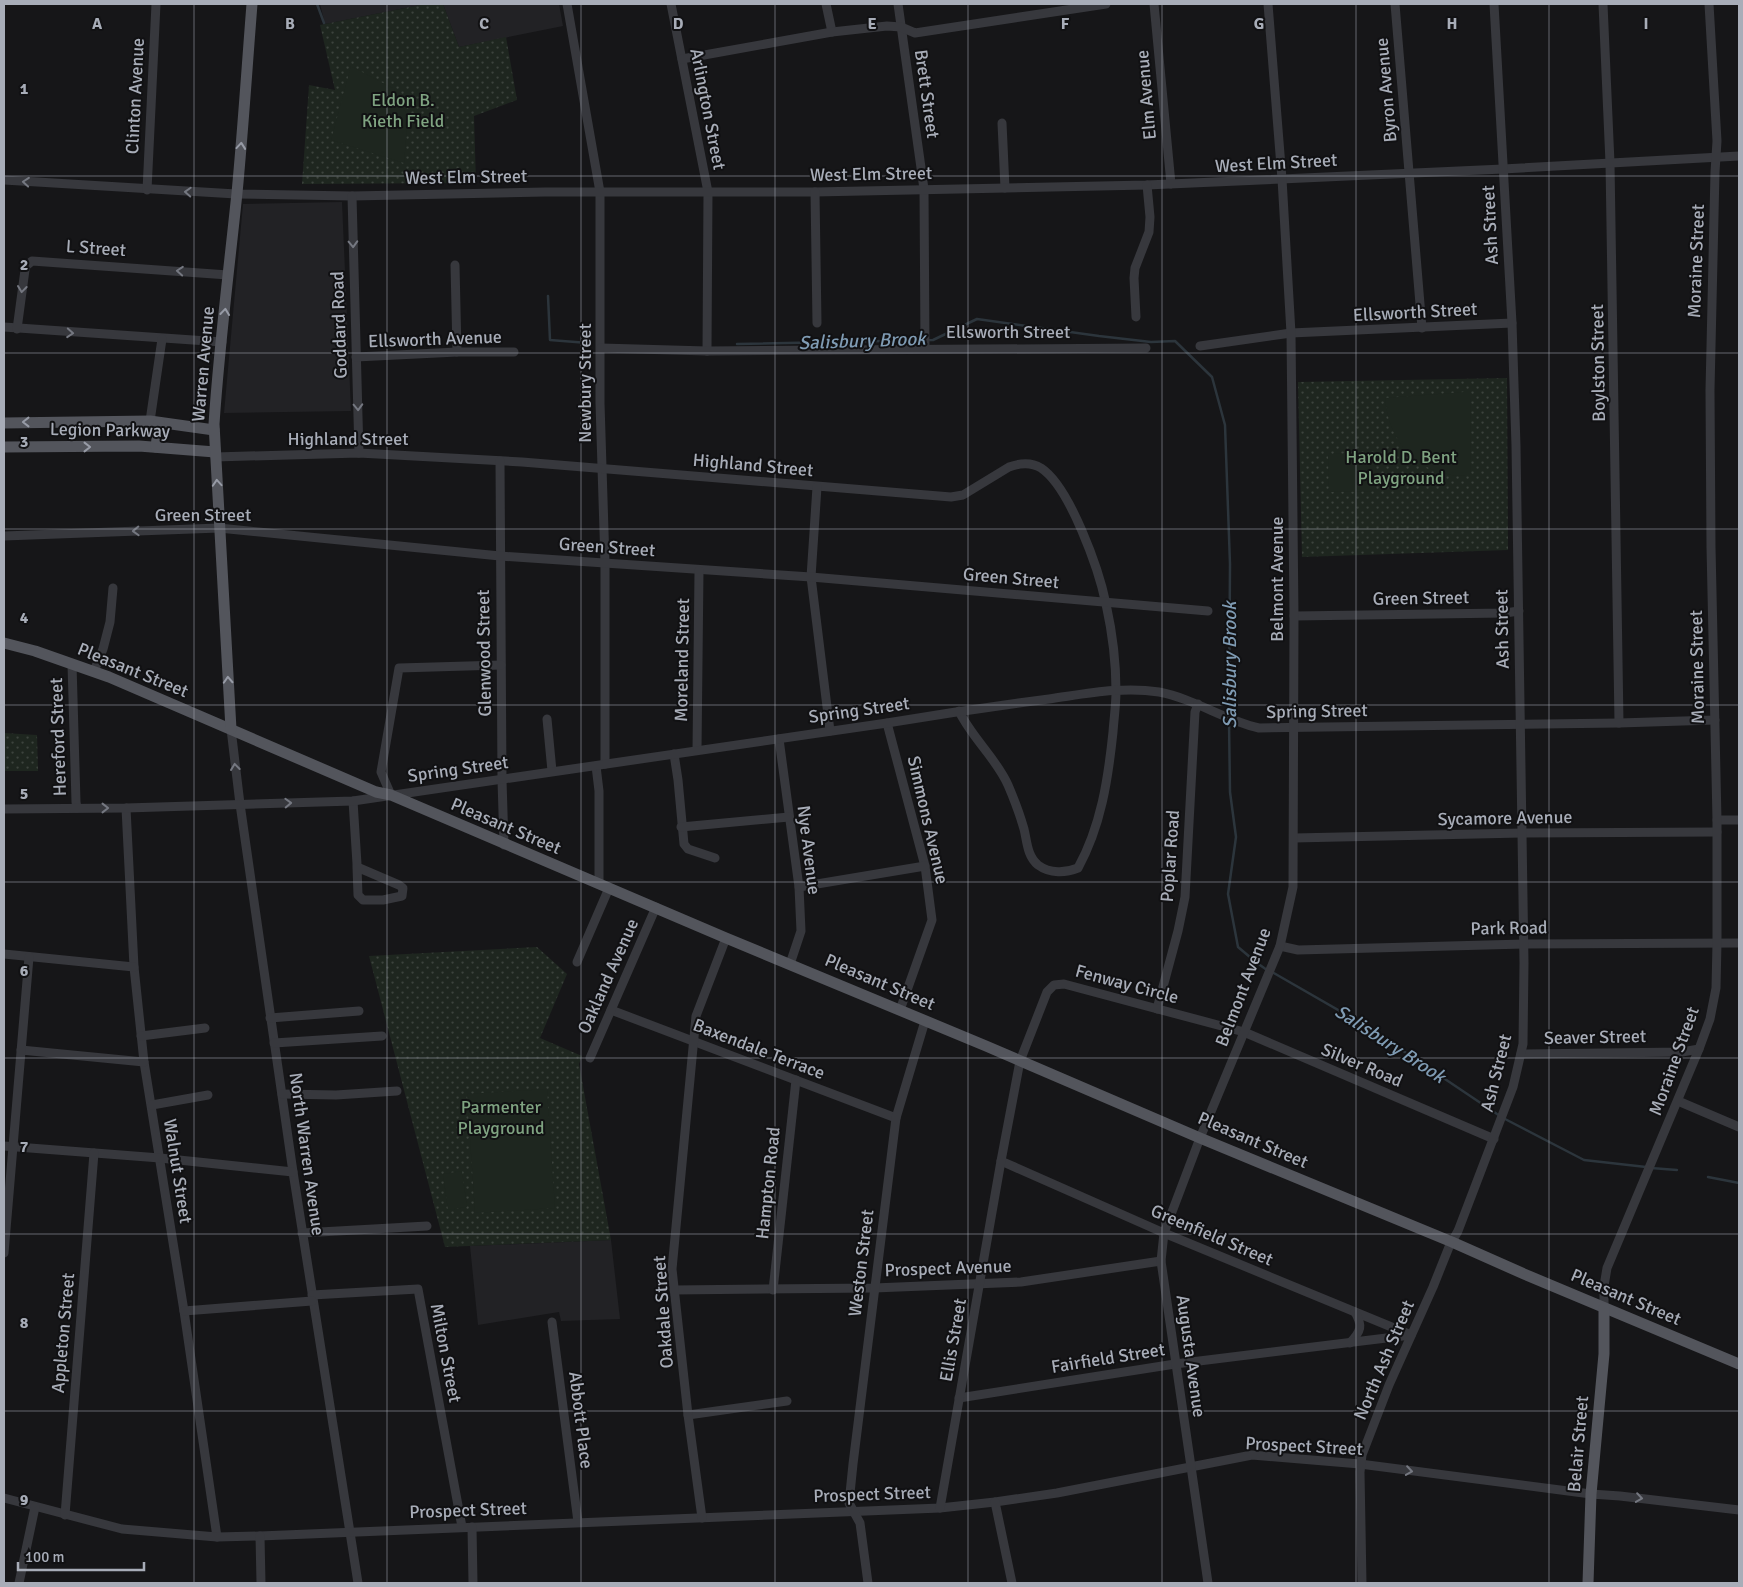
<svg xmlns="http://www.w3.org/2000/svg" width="1743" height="1587" font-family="Signika,sans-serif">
	<defs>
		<pattern id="grass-dots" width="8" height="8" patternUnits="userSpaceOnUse" patternTransform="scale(1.25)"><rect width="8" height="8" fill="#1e261f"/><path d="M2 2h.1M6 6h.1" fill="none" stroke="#3c433d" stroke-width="1.8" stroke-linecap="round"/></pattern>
	</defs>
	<rect width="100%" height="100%" fill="#161618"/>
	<g fill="#222225">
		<path d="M320 4H425L325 24Z"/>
		<path d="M443 4H559L563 26 459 47Z"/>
		<path d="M342 202 351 411 224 413 243 204Z"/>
		<path d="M611 1240 620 1319 561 1321 559 1312 478 1325 470 1246Z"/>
	</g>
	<g fill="url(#grass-dots)">
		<path d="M425 4H443L459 47 506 37 517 100 474 116 476 183 302 184 309 85 335 90 320 25Z"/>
		<path d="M1507 378 1508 550 1302 557 1298 382Z"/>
		<path d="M4 733 37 735 38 771H4Z"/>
		<path d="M537 947 567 974 540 1038 582 1056 579 1064 611 1240 445 1247 369 956Z"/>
	</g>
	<g fill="#1e261f">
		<path d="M351 66 394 89 408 117 404 163 331 140Z"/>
		<path d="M1464 392 1470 396 1471 476C1421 478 1389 446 1385 398Z"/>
		<path d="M1375 453 1376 491 1329 492 1328 454Z"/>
		<path d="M547 1089 555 1208 475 1213 467 1094Z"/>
		<path d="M462 1171 467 1207 448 1210 443 1174Z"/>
	</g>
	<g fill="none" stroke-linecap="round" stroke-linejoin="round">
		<g stroke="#2c353c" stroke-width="2.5">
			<path d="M317 4 324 23"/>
			<path d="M548 296 550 340 588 343"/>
			<path d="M737 344 933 340 977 319 1099 336 1151 342 1175 341 1212 377 1225 425 1230 564 1229 716"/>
			<path d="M1229 721 1230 792 1236 837 1228 894 1238 947 1257 963 1267 970"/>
			<path d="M1272 972 1366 1026 1500 1116"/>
			<path d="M1505 1119 1584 1160 1646 1167"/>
			<path d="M1651 1168 1677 1170"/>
			<path d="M1708 1177 1739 1183"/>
		</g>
		<g stroke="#37383d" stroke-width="9">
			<path d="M567 4 600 192V403L605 563V764"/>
			<path d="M671 4 708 192 707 351"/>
			<path d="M826 4 832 32"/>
			<path d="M898 4 924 189 925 348"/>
			<path d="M1154 4 1171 184"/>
			<path d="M1395 4 1422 328"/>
			<path d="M1603 4 1610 163 1619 723"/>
			<path d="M682 59 832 32 887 26 901 27 915 33 1106 4"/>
			<path d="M1002 123 1005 188"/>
			<path d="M4 180 236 194 352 196 545 192H815L1147 185 1503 169 1739 156"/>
			<path d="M147 190 156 4"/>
			<path d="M815 192 817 323"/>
			<path d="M352 196 359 453"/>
			<path d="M455 265 457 352"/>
			<path d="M1136 317 1134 278 1135 268 1149 232 1150 217 1147 185"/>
			<path d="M4 327 222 342"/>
			<path d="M17 329 25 270 26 266 32 261 228 275"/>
			<path d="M1200 346 1291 333 1512 323"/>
			<path d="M601 348 707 351 1146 348"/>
			<path d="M356 357 457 352H514"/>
			<path d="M150 421 162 339"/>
			<path d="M215 457 359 453 522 462 951 497 963 495 1009 467C1020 463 1031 462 1041 468 1070 487 1099 570 1106 604 1112 631 1116 662 1116 691 1116 705 1114 718 1113 732 1108 780 1101 826 1078 868 1066 873 1050 874 1038 865 1027 856 1027 841 1024 829 1020 815 1014 799 1008 785 996 758 972 738 959 711"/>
			<path d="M500 461 502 780 504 845"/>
			<path d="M817 487 811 577 830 731"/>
			<path d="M4 536 219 528 500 556 811 577 1208 611"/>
			<path d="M1294 616 1505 613 1519 611"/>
			<path d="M72 664 76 802 77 808"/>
			<path d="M94 671 103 649 110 622 113 588"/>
			<path d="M547 719 552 771"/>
			<path d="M887 723 925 866 932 920 900 1010"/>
			<path d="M231 729 240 804 293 1172 358 1583"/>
			<path d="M779 739 799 887 801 931 790 964"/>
			<path d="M697 750 699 571"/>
			<path d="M674 754 678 780 684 844 688 849 715 858"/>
			<path d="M596 766 599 791V884"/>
			<path d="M391 795 381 772 399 668 501 665"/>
			<path d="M353 801 357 864V867L358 895 363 900H383L402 896 403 888 399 885 357 867"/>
			<path d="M126 808 134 967 144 1062 184 1311 217 1537"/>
			<path d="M4 809 126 808 353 801 887 723C941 714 995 706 1049 699 1085 694 1122 686 1159 692 1195 699 1224 720 1259 728L1619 723 1715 720"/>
			<path d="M1717 820H1739"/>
			<path d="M681 827 789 817"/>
			<path d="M1294 838 1522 833 1717 832"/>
			<path d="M799 887 925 866"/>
			<path d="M1280 946 1298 950 1524 944 1739 943"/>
			<path d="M4 954 134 967"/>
			<path d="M577 962 609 888"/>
			<path d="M1157 1009 1178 931 1185 897 1195 712 1198 704"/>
			<path d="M611 1010 896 1118"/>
			<path d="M270 1018 359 1011"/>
			<path d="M141 1036 205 1028"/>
			<path d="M274 1043 382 1036"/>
			<path d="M21 1050 144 1062"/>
			<path d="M1521 1054 1682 1052 1699 1049"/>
			<path d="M590 1058 656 907"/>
			<path d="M282 1094 336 1095 397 1091"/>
			<path d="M1678 1101 1739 1127"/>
			<path d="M152 1105 208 1095"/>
			<path d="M4 1146 160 1158 293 1172"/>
			<path d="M1001 1161 1164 1233 1411 1335"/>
			<path d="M302 1233 427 1226"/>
			<path d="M4 1253 29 957"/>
			<path d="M674 1290 874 1288 1021 1282 1161 1261"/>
			<path d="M773 1290 796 1080"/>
			<path d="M312 1295 418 1289 462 1527"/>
			<path d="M1604 1308V1286L1607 1268 1699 1049 1710 1019 1716 988 1717 943V820L1711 547 1710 390 1715 172 1717 141 1709 4"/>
			<path d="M184 1311 312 1301"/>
			<path d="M552 1322 578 1522"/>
			<path d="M1350 1343C1361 1331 1363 1326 1355 1312"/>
			<path d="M959 1398 1175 1364 1411 1335"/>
			<path d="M688 1415 787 1401"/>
			<path d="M4 1498 122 1529 217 1537 260 1536 940 1508 995 1502 1057 1493 1252 1455 1360 1464 1591 1494 1620 1496 1739 1510"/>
			<path d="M995 1502 1012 1583"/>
			<path d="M940 1508 1001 1161 1020 1061 1047 992 1054 985 1064 984 1244 1032 1494 1139"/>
			<path d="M65 1515 94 1153"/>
			<path d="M702 1518 688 1415 672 1269 696 1016 726 938"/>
			<path d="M472 1527 473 1583"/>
			<path d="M260 1536 261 1583"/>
			<path d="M19 1583 35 1507"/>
			<path d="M868 1583 860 1523 849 1503 853 1464 896 1118 925 1021"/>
			<path d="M1208 1583 1161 1261 1164 1233 1200 1138 1280 946 1293 887 1294 616 1291 333 1282 179 1268 4"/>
			<path d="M1362 1583 1360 1472 1362 1455 1389 1385 1433 1287 1449 1247 1458 1231 1513 1087 1523 1044 1524 963 1516 446 1512 323 1494 4"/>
		</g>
		<g stroke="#53555c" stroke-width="11">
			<path d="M4 423 150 421 214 430"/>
			<path d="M4 447 139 446 215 452"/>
			<path d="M156 447 159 423"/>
			<path d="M4 643 35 651 109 677 376 792 391 795 726 938 986 1046 1200 1138 1452 1242 1524 1274 1739 1364"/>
			<path d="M231 729 214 424C219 347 229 270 237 193 243 130 247 67 252 4"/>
			<path d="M1588 1583 1591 1494 1604 1354V1308"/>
		</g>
	</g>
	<defs><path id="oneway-chevron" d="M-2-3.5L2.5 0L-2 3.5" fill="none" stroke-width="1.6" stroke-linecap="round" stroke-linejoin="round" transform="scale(1.25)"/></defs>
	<g stroke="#979ba6">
		<use href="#oneway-chevron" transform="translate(241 146) rotate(-85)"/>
		<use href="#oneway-chevron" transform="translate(225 312) rotate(-84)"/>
		<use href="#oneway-chevron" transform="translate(26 422) rotate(180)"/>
		<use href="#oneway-chevron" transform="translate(87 447)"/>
		<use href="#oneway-chevron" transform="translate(217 483) rotate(-94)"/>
		<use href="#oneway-chevron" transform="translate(228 680) rotate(-93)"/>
	</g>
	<g stroke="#757881">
		<use href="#oneway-chevron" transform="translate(26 182) rotate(-175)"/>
		<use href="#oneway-chevron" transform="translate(188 192) rotate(-177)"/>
		<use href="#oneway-chevron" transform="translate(353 244) rotate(88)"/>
		<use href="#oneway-chevron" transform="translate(180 271) rotate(-176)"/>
		<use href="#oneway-chevron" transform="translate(22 289) rotate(97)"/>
		<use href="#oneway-chevron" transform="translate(70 333) rotate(4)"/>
		<use href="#oneway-chevron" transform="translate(358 407) rotate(88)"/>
		<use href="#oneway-chevron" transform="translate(136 531) rotate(178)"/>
		<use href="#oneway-chevron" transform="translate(235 767) rotate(-97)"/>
		<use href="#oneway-chevron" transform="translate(288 803) rotate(-2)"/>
		<use href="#oneway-chevron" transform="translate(105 808)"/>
		<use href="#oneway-chevron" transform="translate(1409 1471) rotate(8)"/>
		<use href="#oneway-chevron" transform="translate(1639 1498) rotate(8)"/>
	</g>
	<path fill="none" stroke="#a8adb8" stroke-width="1" stroke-opacity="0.55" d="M194 4V1583M387 4V1583M581 4V1583M775 4V1583M968 4V1583M1162 4V1583M1356 4V1583M1549 4V1583M4 176H1739M4 353H1739M4 529H1739M4 705H1739M4 882H1739M4 1058H1739M4 1234H1739M4 1411H1739"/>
	<g text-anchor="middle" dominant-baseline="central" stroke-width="4" stroke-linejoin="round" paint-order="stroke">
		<g font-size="18" fill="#a8adb8" stroke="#111113">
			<text transform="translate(1386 90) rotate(-95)">Byron Avenue</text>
			<text transform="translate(927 94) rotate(82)">Brett Street</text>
			<text transform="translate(1146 95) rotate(-95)">Elm Avenue</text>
			<text transform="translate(135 96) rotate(-87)">Clinton Avenue</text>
			<text transform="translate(708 109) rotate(79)">Arlington Street</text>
			<text transform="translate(1276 163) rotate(-3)">West Elm Street</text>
			<text transform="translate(871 174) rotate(-1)">West Elm Street</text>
			<text transform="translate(466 177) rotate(-1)">West Elm Street</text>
			<text transform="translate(1490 225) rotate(-93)">Ash Street</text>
			<text transform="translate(96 248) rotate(4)">L Street</text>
			<text transform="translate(1696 261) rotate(-88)">Moraine Street</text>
			<text transform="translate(1415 312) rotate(-3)">Ellsworth Street</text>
			<text transform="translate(339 325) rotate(-92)">Goddard Road</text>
			<text x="1008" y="332">Ellsworth Street</text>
			<text transform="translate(435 339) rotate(-2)">Ellsworth Avenue</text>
			<text transform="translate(1598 363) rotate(-91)">Boylston Street</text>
			<text transform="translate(203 364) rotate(-85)">Warren Avenue</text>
			<text transform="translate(585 383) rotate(-90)">Newbury Street</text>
			<text transform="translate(110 430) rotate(1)">Legion Parkway</text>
			<text x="348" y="439">Highland Street</text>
			<text transform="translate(753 465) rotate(5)">Highland Street</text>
			<text x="203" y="515">Green Street</text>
			<text transform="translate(607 547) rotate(4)">Green Street</text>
			<text transform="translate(1011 578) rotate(5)">Green Street</text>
			<text transform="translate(1277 579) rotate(-90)">Belmont Avenue</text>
			<text transform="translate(1421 598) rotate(-1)">Green Street</text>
			<text transform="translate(1502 629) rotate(-91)">Ash Street</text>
			<text transform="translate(484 653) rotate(-91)">Glenwood Street</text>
			<text transform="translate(682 660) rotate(-89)">Moreland Street</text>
			<text transform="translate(1697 667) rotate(-91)">Moraine Street</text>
			<text transform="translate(133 670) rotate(22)">Pleasant Street</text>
			<text transform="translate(859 710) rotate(-8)">Spring Street</text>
			<text transform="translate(1317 711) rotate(-1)">Spring Street</text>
			<text transform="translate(58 737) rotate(-92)">Hereford Street</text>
			<text transform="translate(458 769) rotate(-8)">Spring Street</text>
			<text transform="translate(1505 818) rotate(-1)">Sycamore Avenue</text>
			<text transform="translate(928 820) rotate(77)">Simmons Avenue</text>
			<text transform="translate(506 826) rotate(23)">Pleasant Street</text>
			<text transform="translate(809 850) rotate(83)">Nye Avenue</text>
			<text transform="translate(1170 856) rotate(-86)">Poplar Road</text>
			<text transform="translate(1509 928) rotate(-1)">Park Road</text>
			<text transform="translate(608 976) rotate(-66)">Oakland Avenue</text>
			<text transform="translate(880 982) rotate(23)">Pleasant Street</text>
			<text transform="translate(1127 984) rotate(15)">Fenway Circle</text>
			<text transform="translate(1243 987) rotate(-69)">Belmont Avenue</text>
			<text transform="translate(1595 1037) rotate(-1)">Seaver Street</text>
			<text transform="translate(759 1049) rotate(21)">Baxendale Terrace</text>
			<text transform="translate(1674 1061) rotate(-70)">Moraine Street</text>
			<text transform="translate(1362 1065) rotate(23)">Silver Road</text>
			<text transform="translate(1496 1073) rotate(-76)">Ash Street</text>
			<text transform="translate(1253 1140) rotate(23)">Pleasant Street</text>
			<text transform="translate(307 1154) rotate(82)">North Warren Avenue</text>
			<text transform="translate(178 1171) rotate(81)">Walnut Street</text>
			<text transform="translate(768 1183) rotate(-84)">Hampton Road</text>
			<text transform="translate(1212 1235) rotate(23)">Greenfield Street</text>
			<text transform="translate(861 1263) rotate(-83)">Weston Street</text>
			<text transform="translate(948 1268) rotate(-2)">Prospect Avenue</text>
			<text transform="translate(1626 1297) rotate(23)">Pleasant Street</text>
			<text transform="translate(663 1312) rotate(-94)">Oakdale Street</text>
			<text transform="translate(63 1333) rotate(-85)">Appleton Street</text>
			<text transform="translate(953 1340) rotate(-80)">Ellis Street</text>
			<text transform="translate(446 1353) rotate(79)">Milton Street</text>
			<text transform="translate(1191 1356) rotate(82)">Augusta Avenue</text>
			<text transform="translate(1108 1358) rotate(-9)">Fairfield Street</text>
			<text transform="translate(1384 1360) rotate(-67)">North Ash Street</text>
			<text transform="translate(581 1420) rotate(83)">Abbott Place</text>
			<text transform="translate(1578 1444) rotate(-85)">Belair Street</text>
			<text transform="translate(1304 1446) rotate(3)">Prospect Street</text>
			<text transform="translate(872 1494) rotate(-2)">Prospect Street</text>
			<text transform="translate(468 1510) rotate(-2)">Prospect Street</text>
		</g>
		<g font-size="18" fill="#7fa381" stroke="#111113">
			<text x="403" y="100">Eldon B.<tspan x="403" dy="21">Kieth Field</tspan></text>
			<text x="1401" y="457">Harold D. Bent<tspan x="1401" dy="21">Playground</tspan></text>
			<text x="501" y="1107">Parmenter<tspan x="501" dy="21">Playground</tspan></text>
		</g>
		<g font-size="19" font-style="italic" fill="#7f9bb3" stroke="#111113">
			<text transform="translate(862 341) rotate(-2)">Salisbury Brook</text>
			<text transform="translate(1230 665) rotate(-90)">Salisbury Brook</text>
			<text transform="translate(1390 1044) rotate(33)">Salisbury Brook</text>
		</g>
	</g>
	<g font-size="16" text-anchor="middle" font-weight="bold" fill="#a8adb8" stroke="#111113" stroke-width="4" stroke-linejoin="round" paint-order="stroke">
		<text x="97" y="29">A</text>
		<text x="290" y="29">B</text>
		<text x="484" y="29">C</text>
		<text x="678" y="29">D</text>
		<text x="872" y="29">E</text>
		<text x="1065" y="29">F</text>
		<text x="1259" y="29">G</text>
		<text x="1452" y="29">H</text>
		<text x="1646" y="29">I</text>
		<text x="24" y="94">1</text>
		<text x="24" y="270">2</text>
		<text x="24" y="447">3</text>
		<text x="24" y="623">4</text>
		<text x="24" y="799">5</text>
		<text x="24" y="976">6</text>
		<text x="24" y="1152">7</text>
		<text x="24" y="1328">8</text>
		<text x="24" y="1505">9</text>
	</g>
	<rect width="1743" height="1587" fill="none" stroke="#a8adb8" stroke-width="10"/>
	<path d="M18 1562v8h126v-8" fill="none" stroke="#a8adb8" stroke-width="2.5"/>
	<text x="25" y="1562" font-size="15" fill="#a8adb8" stroke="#111113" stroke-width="4" paint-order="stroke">100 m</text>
</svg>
